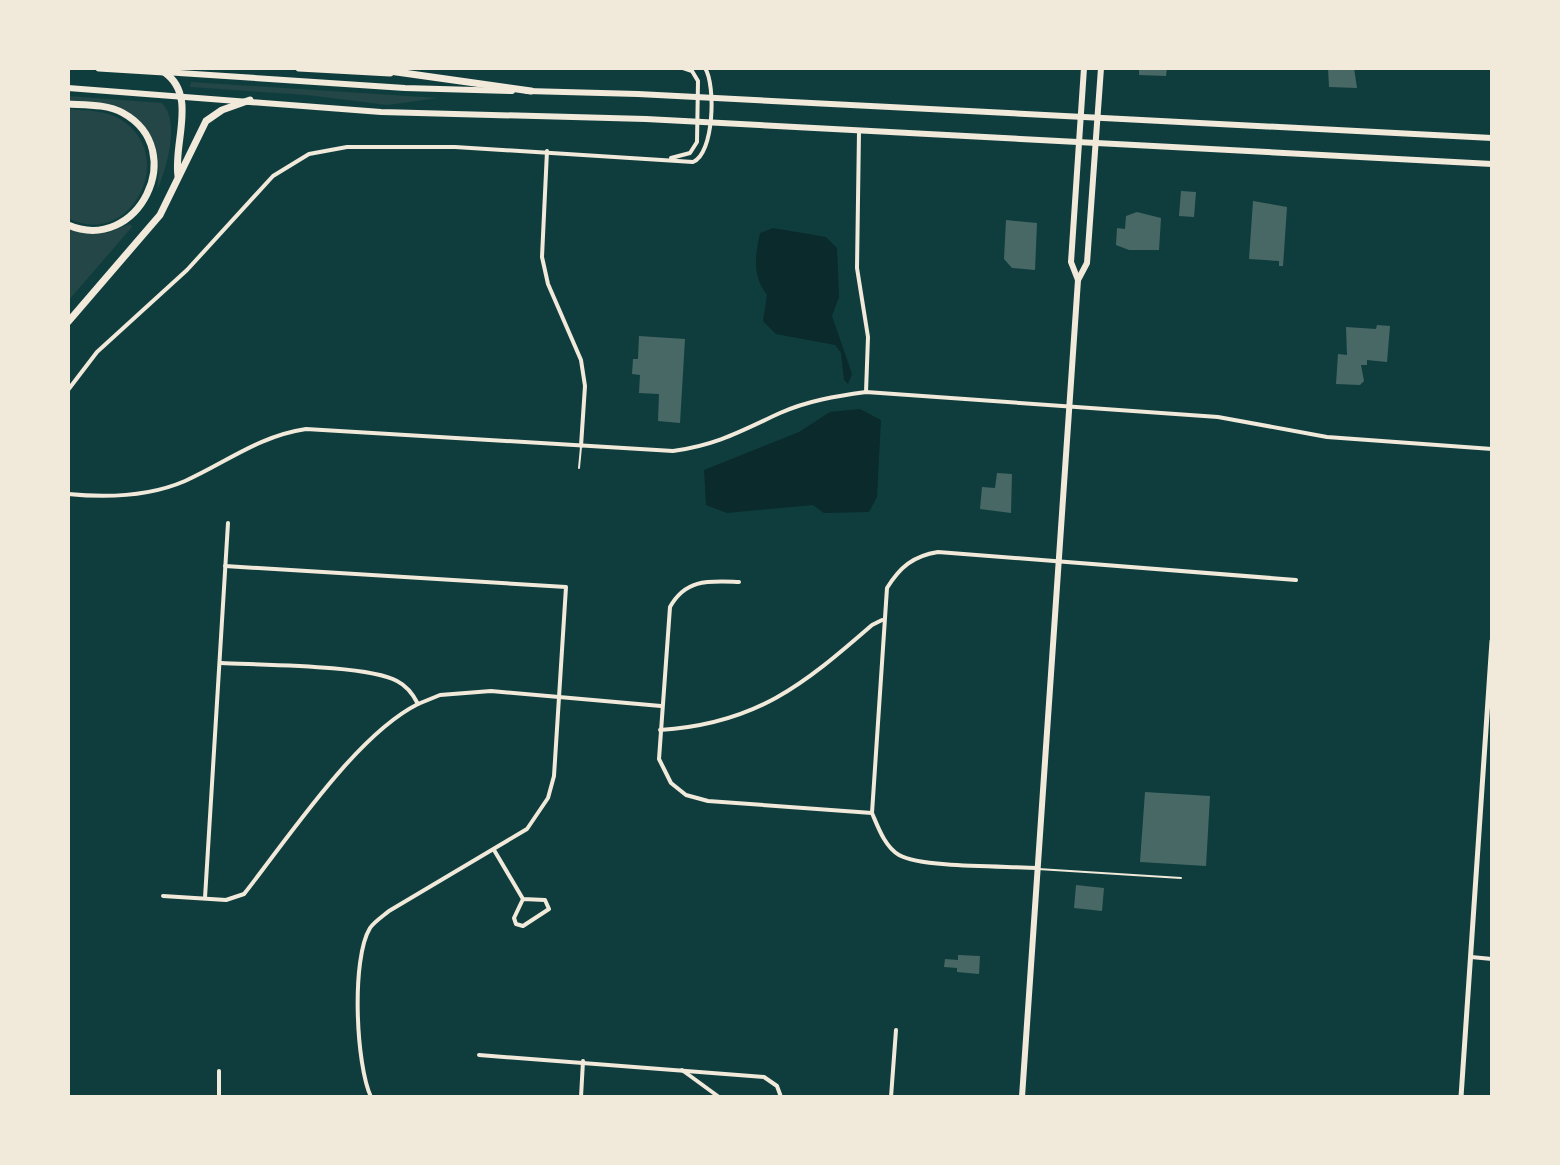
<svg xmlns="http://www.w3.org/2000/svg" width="1560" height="1165" font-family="'IBM Plex Sans',sans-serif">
	<rect width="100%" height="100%" fill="#0f3d3e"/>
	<g fill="#244646">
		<path d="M191 82 438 98 387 105 307 95 190 87Z"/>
		<path d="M68 96 162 103C181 122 166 169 157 191 168 123 128 104 68 100Z"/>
		<path d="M70 109C86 111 104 110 118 118 181 153 131 251 68 218Z"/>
		<path d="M130 224 132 227 68 301V229L107 233Z"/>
	</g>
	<g fill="#0a2a2b">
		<path d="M773 228 826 237 837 248 839 297 832 316 852 374 848 384 844 380 841 353 835 345 776 334 763 321 767 295C752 275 755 257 760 233Z"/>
		<path d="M860 409 881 420 877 497 869 512 824 513 813 505 727 513 706 505 704 470 799 432 830 412Z"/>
	</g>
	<g fill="#486865">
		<path d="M1139 68H1167L1166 76 1139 75Z"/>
		<path d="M1328 68H1354L1357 88 1329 87Z"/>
		<path d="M1181 191 1196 192 1194 217 1179 216Z"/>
		<path d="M1253 201 1287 207 1283 266H1279V261L1249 259Z"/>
		<path d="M1137 212 1161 218 1159 250H1129L1116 245 1117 228 1125 229 1126 216Z"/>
		<path d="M1006 220 1037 223 1035 270 1012 268 1004 259Z"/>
		<path d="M1377 325 1390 326 1387 362 1367 360V365H1361L1364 381 1360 385 1336 384 1338 354 1347 355 1346 327 1376 329Z"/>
		<path d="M639 336 685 339 680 423 658 421 659 394 639 393 640 375 632 374 633 359H638Z"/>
		<path d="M997 473 1012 474 1011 513 980 509 982 487 995 488Z"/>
		<path d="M1145 792 1210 796 1206 866 1140 862Z"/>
		<path d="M1076 885 1104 888 1102 911 1074 908Z"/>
		<path d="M958 955 980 956 979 974 957 972V968L944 967 945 959 958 960Z"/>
	</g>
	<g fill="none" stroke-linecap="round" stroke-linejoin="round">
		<g stroke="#f1e9da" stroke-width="2">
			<path d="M579 468 581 447"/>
			<path d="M1038 869 1181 878"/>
		</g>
		<g stroke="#f1e9da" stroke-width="4">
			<path d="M859 132 857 268 868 337 866 392"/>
			<path d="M547 151 542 257 548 284 581 360 585 386 581 446"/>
			<path d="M671 158 690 153 697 142 698 81 692 71 683 68"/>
			<path d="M68 390 97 352 187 270 273 176 309 154 347 147H455L693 162C714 154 716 85 705 68"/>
			<path d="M68 494C108 498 148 497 185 481 227 462 259 436 306 429L673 451C717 445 741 431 780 413 807 401 836 396 866 392L1218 417 1327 437 1492 449"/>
			<path d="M225 566 566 587 554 776 548 798 527 829 389 911C383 916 374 922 370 928 351 959 356 1065 371 1097"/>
			<path d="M739 582C710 581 686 578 670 607L659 759 671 783 686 795 708 801 872 813C878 827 885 847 899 855 922 868 1007 866 1037 868"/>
			<path d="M221 663C259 665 369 665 397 681 407 686 413 694 418 704L440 695 491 691 661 706"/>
			<path d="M660 730C756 724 803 685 872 625L882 620"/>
			<path d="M872 813 887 588C900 567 913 556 938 552L1296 580"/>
			<path d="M494 850 523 899 514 918 516 924 523 926 549 909 545 900 523 899"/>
			<path d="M163 896 226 900 244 894C289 837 356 735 418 704"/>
			<path d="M205 898 228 523"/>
			<path d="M1471 957 1492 959"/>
			<path d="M479 1055 764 1077 777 1086 781 1097"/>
			<path d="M682 1070 719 1097"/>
			<path d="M219 1071V1097"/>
			<path d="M581 1097 583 1061"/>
			<path d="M891 1097 896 1030"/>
			<path d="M1205 1097H1239"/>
		</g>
		<path stroke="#f1e9da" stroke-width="5" d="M1461 1097 1492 641"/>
		<g stroke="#f1e9da" stroke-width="6">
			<path d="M164 72 405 88 512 91"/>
			<path d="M68 88 381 112 646 119 1492 164"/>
			<path d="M527 91 638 94 1492 138"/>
			<path d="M1078 280 1087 263 1101 68"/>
			<path d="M1022 1097 1078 280 1071 262 1084 68"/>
		</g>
		<path stroke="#f1e9da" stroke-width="7" d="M99 68 164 72"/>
		<g stroke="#f1e9da" stroke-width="7">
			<path d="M299 68 390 73"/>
			<path d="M368 68 531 91"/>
			<path d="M164 72C198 95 173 143 178 176"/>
			<path d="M68 104C86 105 107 104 123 113 190 150 138 255 68 225"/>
			<path d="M68 322 160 215 206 121 222 110 250 100"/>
		</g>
	</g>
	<rect width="1560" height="1165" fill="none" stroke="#f1e9da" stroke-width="140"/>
</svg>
